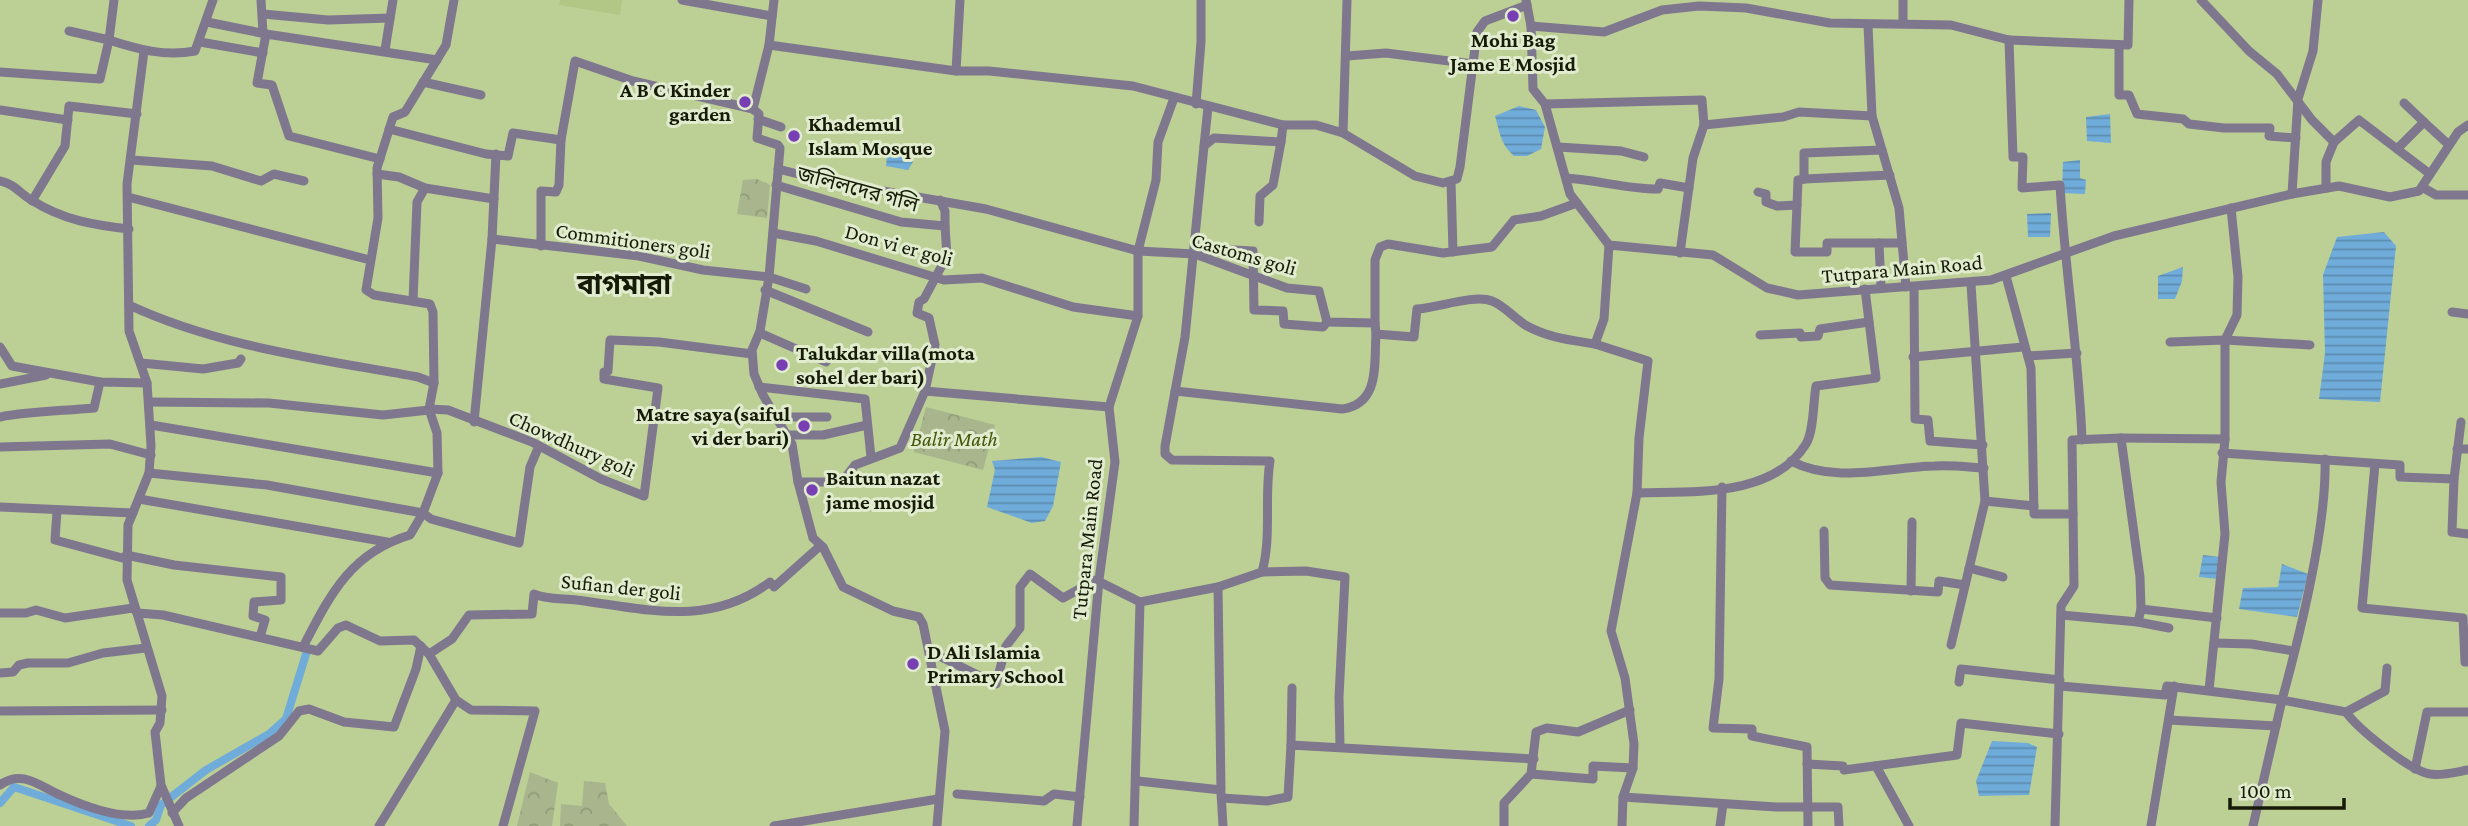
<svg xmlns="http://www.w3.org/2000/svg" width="2468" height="826" font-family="'Crimson Pro','Noto Sans Bengali',serif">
	<defs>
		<pattern id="park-crowns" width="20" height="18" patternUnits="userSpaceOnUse" patternTransform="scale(1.75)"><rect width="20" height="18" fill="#a8b58d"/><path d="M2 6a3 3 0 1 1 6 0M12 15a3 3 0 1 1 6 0" fill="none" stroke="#909b78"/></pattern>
		<pattern id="water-rules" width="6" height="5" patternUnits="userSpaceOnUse" patternTransform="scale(1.75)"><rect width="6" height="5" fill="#70acda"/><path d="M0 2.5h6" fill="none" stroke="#5b8baf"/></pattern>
	</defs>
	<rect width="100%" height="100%" fill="#bccf95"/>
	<path fill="#b2c685" d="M560 0H622L620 15 559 5Z"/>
	<g fill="url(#park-crowns)">
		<path d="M757 179 770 185 767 218 737 214 743 180Z"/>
		<path d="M926 407 995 425 983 470 914 452Z"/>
		<path d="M530 772 558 783 552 826H517Z"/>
		<path d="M584 781 605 783 609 804 627 826H560L561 804 582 806Z"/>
	</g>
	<g fill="url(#water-rules)">
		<path d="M1519 106 1536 110 1545 127 1541 149 1527 156H1514C1500 143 1500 133 1495 116Z"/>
		<path d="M2110 114 2111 143 2087 141 2086 117Z"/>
		<path d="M893 145 913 149V162L908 170 886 166 887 155Z"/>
		<path d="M2080 160V178L2086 180 2085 194 2062 193 2063 162Z"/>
		<path d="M2051 213 2050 237H2028L2027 214Z"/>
		<path d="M2384 232 2396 246 2380 402 2319 399 2325 353 2323 275 2337 237Z"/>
		<path d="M2183 267 2182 281 2175 299H2158V276Z"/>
		<path d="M1041 457 1061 462 1053 506 1045 521 1032 523 987 507 995 470 992 461Z"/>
		<path d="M2203 555 2220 557 2218 579 2199 577Z"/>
		<path d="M2282 564 2308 574 2297 617 2239 609 2243 588 2278 587Z"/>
		<path d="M1992 741 2028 743 2037 747 2029 795 1979 796 1976 781Z"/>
	</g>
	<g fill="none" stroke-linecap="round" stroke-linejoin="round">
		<g stroke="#70acda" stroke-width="8">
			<path d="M0 803 14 787 131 826"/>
			<path d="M149 826 156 820 161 805 206 770 269 734 286 719 306 654"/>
		</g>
		<g stroke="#7f778e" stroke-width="9">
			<path d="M114 0 109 40C137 49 165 57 195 51L213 0"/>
			<path d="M261 0 263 33"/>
			<path d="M682 0 772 16"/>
			<path d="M1526 0 1531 26 1533 89 1545 104 1570 194 1609 245 1713 255 1767 288 1798 295 1991 280 2114 236 2292 194 2339 186 2390 197 2419 191 2458 132 2468 125"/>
			<path d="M2201 0 2249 51 2277 74 2312 120 2334 142 2326 162V188"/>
			<path d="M263 14 328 20 390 18"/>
			<path d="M207 22 266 34"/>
			<path d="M1903 23V0"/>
			<path d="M1868 25 1872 116 1899 208 1906 287"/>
			<path d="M1531 26 1604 32 1662 10 1699 6 1746 8 1830 23 1951 25 2009 40 2128 45 2129 0"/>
			<path d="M2009 40 2013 157H2023L2022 188 2060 185C2065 271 2079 355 2082 440"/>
			<path d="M200 42 263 53"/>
			<path d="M769 45 956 71H989L1133 86 1283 125H1316L1343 133 1415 176 1443 183 1457 179 1460 167 1477 32 1485 21 1527 5"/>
			<path d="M2119 45V95H2129L2137 114 2183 119 2189 124 2224 128H2270L2269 136 2296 138"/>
			<path d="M385 50 393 0"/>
			<path d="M144 51 127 184 129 331 147 383 151 446 149 473 128 525 127 580 162 696 160 723 155 732 161 785 179 826"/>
			<path d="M1347 56 1386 53 1473 64"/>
			<path d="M956 71 960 0"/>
			<path d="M0 72 100 79 109 40 69 31"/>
			<path d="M423 82 481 95"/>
			<path d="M2404 103 2424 122"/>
			<path d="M1196 104 1201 42V0"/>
			<path d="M1545 104 1702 100 1704 125"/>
			<path d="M753 109 759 114 757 138 778 145 780 148 769 277 760 331 752 350 754 374 763 395 792 444 798 482 813 538 823 547 843 587 893 611 919 617 923 624 945 731 937 826"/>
			<path d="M753 109 769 45 774 0"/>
			<path d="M0 110 68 120"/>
			<path d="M758 119 781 127"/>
			<path d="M389 129 486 154 508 156 513 133 561 140"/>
			<path d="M1343 133 1347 0"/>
			<path d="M2334 142 2359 120 2397 149 2424 122 2449 145"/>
			<path d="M1204 146 1208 107"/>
			<path d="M1558 147 1621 151 1644 157"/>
			<path d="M2397 149 2430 174"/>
			<path d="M380 159 289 136 272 85 257 83 266 34 437 60"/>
			<path d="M132 160 212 166 261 181 274 174 304 181"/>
			<path d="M778 169 826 181 986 209 1138 251 1195 254 1287 288 1319 291 1327 322 1375 323 1376 334 1414 337 1417 309C1437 308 1474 294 1492 301 1505 306 1515 319 1527 326 1549 338 1571 340 1595 344"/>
			<path d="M377 174 399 177 425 188 494 199"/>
			<path d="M1566 178C1597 180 1627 189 1658 189L1660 183 1689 188"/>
			<path d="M1804 179 1890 175"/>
			<path d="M0 181C15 184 20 194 33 201 63 220 94 225 129 229"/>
			<path d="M1451 181 1453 252"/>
			<path d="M776 185 901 222 945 226V211L940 200"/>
			<path d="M2422 187 2436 195H2468"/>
			<path d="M1758 192 1766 194V202L1777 206 1797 205 1798 180 1804 179V153L1882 150"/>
			<path d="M2292 194 2298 99 2313 51 2318 0"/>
			<path d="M128 197 370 260"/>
			<path d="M32 201 65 146 69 106 137 114"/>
			<path d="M1797 205 1795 252H1827V243H1902"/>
			<path d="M1259 222 1260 196 1273 185 1281 142"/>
			<path d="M773 233 816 241 944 280 982 278 1073 307 1138 316"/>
			<path d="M492 239 639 256 703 270 769 277 806 289"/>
			<path d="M1879 243 1881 287"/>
			<path d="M1609 245 1604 319 1595 344 1648 361 1639 438 1637 493 1611 631 1625 678 1634 744 1633 768 1623 797 1622 826"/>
			<path d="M541 246V191L556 192 559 185 561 140 575 61 633 81 753 109"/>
			<path d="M1196 248 1253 251 1254 310 1283 311 1284 324 1323 327 1327 322"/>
			<path d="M1680 253 1693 158 1704 125 1783 117 1799 112 1872 116"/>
			<path d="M2006 276 2031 368 2034 514H2073"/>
			<path d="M1914 287 1915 419 1928 420 1930 441 1983 445"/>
			<path d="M765 290 868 332"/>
			<path d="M413 301 417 202 425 188"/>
			<path d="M129 305C219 347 320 359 418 377L434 383"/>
			<path d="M2452 312 2468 314"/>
			<path d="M1375 323V260L1380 247 1388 244 1443 253 1492 247 1514 220 1541 216 1577 203"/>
			<path d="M760 333 826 362"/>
			<path d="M1760 335 1800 333 1801 337 1818 336 1820 329 1869 322"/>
			<path d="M2170 342 2225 340 2310 345"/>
			<path d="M0 347 12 366 100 382 147 383"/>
			<path d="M2028 356 2077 353"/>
			<path d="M1913 357 2023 347"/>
			<path d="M141 363 203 369 238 363 241 359"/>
			<path d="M0 384 46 375"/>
			<path d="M759 387 865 399 871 457"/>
			<path d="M925 391 935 345 929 318 917 313 919 302 924 299 947 256 945 226"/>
			<path d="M1175 391 1342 409C1380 404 1374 365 1376 334"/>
			<path d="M149 402 269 403 383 415 429 410"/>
			<path d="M429 409 448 410 532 442 601 479 644 496 658 388 604 379V372L608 371 610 340 659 342 752 354"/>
			<path d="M0 417C31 411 63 411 94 408L100 382"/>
			<path d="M776 417H827"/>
			<path d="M474 422 492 239 496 154"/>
			<path d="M151 425 438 473"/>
			<path d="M787 435H823L867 425"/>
			<path d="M2121 438 2225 439"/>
			<path d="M0 447 110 444 151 455"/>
			<path d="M2457 449H2468"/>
			<path d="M2222 453 2400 465V477L2454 479 2452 532 2468 534"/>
			<path d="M2325 459C2327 527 2300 634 2282 700L2346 712 2385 691 2387 668"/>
			<path d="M1791 461C1835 484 1888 467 1935 466 1951 465 1968 467 1984 468"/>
			<path d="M2375 464 2362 608 2463 618 2465 662H2468"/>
			<path d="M149 473 267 485 423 513 431 519 519 543 530 467 539 446"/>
			<path d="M2454 479 2461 422"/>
			<path d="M798 482H842L855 465 900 448 925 391 1109 407"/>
			<path d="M1722 487 1719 679 1713 728 1752 729V736L1807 747 1808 826"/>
			<path d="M1637 493C1692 491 1773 498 1806 444 1814 431 1813 403 1816 386L1876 378 1865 289"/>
			<path d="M139 499 387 542"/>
			<path d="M1985 501 2034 506"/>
			<path d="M0 507 133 513"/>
			<path d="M57 511 55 540 126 559"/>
			<path d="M1824 531 1825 578 1830 585 1938 592 1939 581 1965 585"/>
			<path d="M126 555 174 565 281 577V600L254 602 253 616 265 620 260 637"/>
			<path d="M1969 568 2003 577"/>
			<path d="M1262 572 1306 571 1345 577 1339 697 1340 747"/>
			<path d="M1911 591 1912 522"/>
			<path d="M0 613H26L36 610 65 618 133 608 138 613 163 615 318 651 338 628 346 625 380 641 414 640 429 654 456 700 471 710 535 711 503 826"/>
			<path d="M2061 615 2138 622 2141 609 2217 618"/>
			<path d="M2138 622 2169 628"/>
			<path d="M2214 643 2251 644 2294 651"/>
			<path d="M1951 645 1985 501 1971 284"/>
			<path d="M303 647C330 595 350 553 410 535L423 513 438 473 437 433 429 409 434 383 433 312 430 304 374 295 366 290 378 218 377 168 393 117 405 112 446 45 454 0"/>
			<path d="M929 651 996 684 1006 646 1020 628V587L1030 574 1063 598 1096 580 1140 602 1218 587 1262 572C1272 536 1264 498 1270 461L1172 460 1165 454V446L1185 337 1204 146 1214 138 1281 142 1283 125"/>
			<path d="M429 654 452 639 469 615 532 614 534 594C546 600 564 598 577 600 646 609 709 628 770 582L774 587 820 546"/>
			<path d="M0 673 13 672 19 665 28 663H68L103 653 146 648"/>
			<path d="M1959 682 1961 669 2060 680"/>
			<path d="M2060 686 2165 695 2167 686 2282 700 2253 826"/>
			<path d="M2209 690 2225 534 2221 482 2225 439V340L2237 315 2238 277 2231 208"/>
			<path d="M0 711 162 710"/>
			<path d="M2346 712C2358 729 2410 771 2430 774 2442 776 2456 772 2468 770"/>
			<path d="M2169 720 2276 726"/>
			<path d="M1291 745 1292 688"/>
			<path d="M1807 764 1843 766 1844 770 1957 755 1961 723 2059 734"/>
			<path d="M1876 766 1909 826"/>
			<path d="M2415 769 2427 712H2468"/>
			<path d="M1531 774 1593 779V766L1633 768"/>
			<path d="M1138 781 1221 790 1218 587"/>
			<path d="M0 785C22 769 39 786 60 795 84 806 123 821 149 813L161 786"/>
			<path d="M1221 793 1223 826"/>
			<path d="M957 794 1044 801 1054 794 1080 797"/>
			<path d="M1623 797 1776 807H1838L1839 826"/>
			<path d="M1222 798 1267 801 1288 797 1291 745 1534 759"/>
			<path d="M172 813 186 798 279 736 299 711 309 709 344 722 394 727 416 669 421 646"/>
			<path d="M379 826 456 700"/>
			<path d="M774 826 938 799"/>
			<path d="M1077 826 1099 580 1115 462 1109 407 1138 316V251L1156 180 1158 142 1174 98"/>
			<path d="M1134 826 1140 602"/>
			<path d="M1504 826V803L1531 774 1536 732 1547 728 1578 732 1630 710"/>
			<path d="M1720 826 1723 804"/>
			<path d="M2055 826 2061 606 2074 586 2072 440 2121 438 2140 577 2141 609"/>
			<path d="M2151 826 2174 686"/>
		</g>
	</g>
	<g fill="#783fb5" stroke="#e1ebce" stroke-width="2.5">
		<circle cx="1513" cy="16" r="7"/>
		<circle cx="745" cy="102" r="7"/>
		<circle cx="794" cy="136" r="7"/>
		<circle cx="782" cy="365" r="7"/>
		<circle cx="804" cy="426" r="7"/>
		<circle cx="812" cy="490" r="7"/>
		<circle cx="913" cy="664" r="7"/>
	</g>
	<g text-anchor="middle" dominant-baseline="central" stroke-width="6" stroke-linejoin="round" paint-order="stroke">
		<g font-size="21" font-weight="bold" fill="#151b06" stroke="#e1ebce" text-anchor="start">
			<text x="1513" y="40" text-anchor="middle">Mohi Bag<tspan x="1513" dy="24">Jame E Mosjid</tspan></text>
			<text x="731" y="90" text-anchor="end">A B C Kinder<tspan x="731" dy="24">garden</tspan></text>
			<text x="808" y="124">Khademul<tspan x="808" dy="24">Islam Mosque</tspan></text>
			<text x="796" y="353">Talukdar villa(mota<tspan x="796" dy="24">sohel der bari)</tspan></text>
			<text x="790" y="414" text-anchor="end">Matre saya(saiful<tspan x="790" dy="24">vi der bari)</tspan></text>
			<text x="826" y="478">Baitun nazat<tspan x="826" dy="24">jame mosjid</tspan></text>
			<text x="927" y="652">D Ali Islamia<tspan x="927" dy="24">Primary School</tspan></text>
		</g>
		<g font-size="21" fill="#151b06" stroke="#e1ebce">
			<text transform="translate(858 189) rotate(15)">জলিলদের গলি</text>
			<text transform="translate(633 241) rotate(8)">Commitioners goli</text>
			<text transform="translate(899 245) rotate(15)">Don vi er goli</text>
			<text transform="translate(1244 254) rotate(16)">Castoms goli</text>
			<text transform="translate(1902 269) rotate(-5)">Tutpara Main Road</text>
			<text transform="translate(572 444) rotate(24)">Chowdhury goli</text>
			<text transform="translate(1087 539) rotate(-84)">Tutpara Main Road</text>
			<text transform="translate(621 587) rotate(6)">Sufian der goli</text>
		</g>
		<g font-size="21" font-style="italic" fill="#45560a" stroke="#e1ebce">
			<text x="954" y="439">Balir Math</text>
		</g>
		<g font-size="28" font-weight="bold" fill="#151b06" stroke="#e1ebce">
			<text x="624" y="284">বাগমারা</text>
		</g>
	</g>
	<path d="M2230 798v10h114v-10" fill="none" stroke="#151b06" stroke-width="3.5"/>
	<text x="2240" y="798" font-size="21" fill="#151b06" stroke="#e1ebce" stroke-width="5" paint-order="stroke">100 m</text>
</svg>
